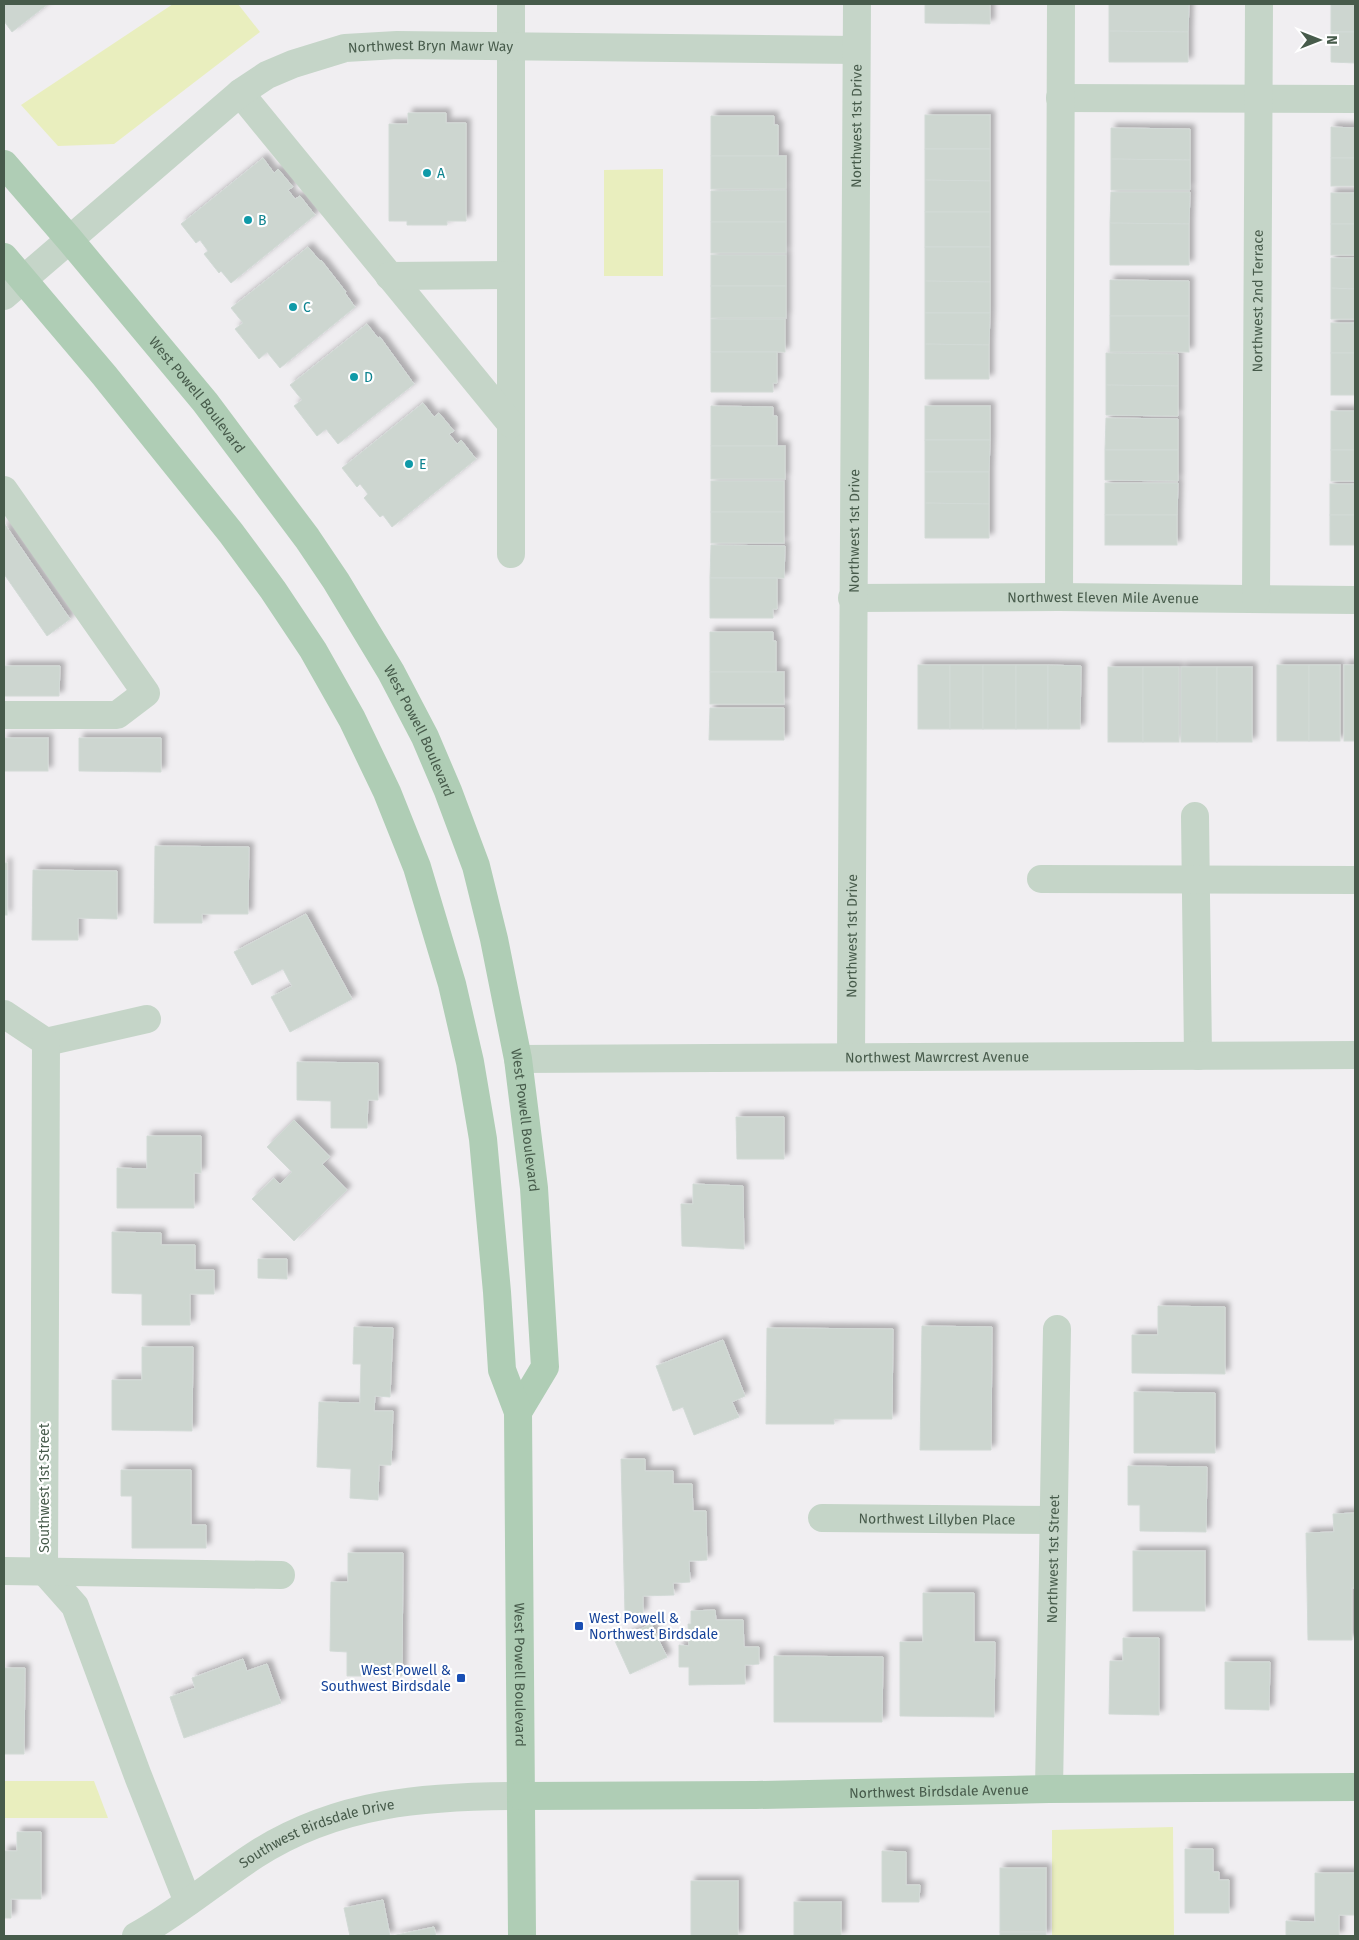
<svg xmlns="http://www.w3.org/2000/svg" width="1359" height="1940" font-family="'Fira Sans',sans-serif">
	<defs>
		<filter id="shadow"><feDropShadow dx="4.5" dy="-4.5" stdDeviation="2.5" flood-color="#0004"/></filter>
	</defs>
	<rect width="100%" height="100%" fill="#f0eef1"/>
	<g fill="#e9eebe">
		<path d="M173 4H238L260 32 114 144 58 146 21 105Z"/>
		<path d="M663 169V276H604V170Z"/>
		<path d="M4 1781H94L108 1818H4Z"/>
		<path d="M1173 1827 1174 1936H1052V1830Z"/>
	</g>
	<g fill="#cdd6d0" stroke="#d2dad6" filter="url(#shadow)">
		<path d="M4 4H48L12 32 4 21Z"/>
		<path d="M925 4H990V24L925 23Z"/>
		<path d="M1109 4H1189L1188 32 1109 31Z"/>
		<rect x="1331" y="4" width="24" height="28"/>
		<path d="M1109 31 1188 32V62H1109Z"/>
		<path d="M1331 32H1355V63L1331 62Z"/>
		<path d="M408 113H446V123H466V221H447V225H407V221H389V124H408Z"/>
		<rect x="925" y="115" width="65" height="34"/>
		<path d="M711 116H774V125H778V156H711Z"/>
		<path d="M1331 127 1355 128V158H1331Z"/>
		<path d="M1111 128 1190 129V160L1111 159Z"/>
		<path d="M925 149H990V181L925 180Z"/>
		<rect x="711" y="156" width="75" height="33"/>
		<path d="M263 158 274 173 278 169 293 187 288 190 295 199 300 196 315 215 231 283 221 271 219 273 204 254 208 251 200 240 196 243 181 224Z"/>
		<rect x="1331" y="158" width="24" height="28"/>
		<path d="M1111 159 1190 160V190H1111Z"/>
		<path d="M925 180 990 181V212H925Z"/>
		<path d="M786 190V222H711V191Z"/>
		<path d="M1111 192H1190L1189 224 1110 223Z"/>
		<rect x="1331" y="193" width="24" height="31"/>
		<rect x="925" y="212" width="65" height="35"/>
		<rect x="711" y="222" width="75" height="31"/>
		<path d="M1110 223 1189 224V265H1110Z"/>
		<rect x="1331" y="224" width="24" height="31"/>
		<path d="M308 247 320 261 321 260 346 292 345 293 355 307 280 368 267 352 259 359 235 329 243 323 231 308Z"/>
		<path d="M925 247H990V282L925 281Z"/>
		<rect x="711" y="255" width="75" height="31"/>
		<path d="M1331 258H1355V289L1331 288Z"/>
		<path d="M1110 280 1189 281V316H1110Z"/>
		<path d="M925 281 990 282V313H925Z"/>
		<rect x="711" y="286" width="75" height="32"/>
		<path d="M1331 288 1355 289V319H1331Z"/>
		<path d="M925 313H990L989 345 925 344Z"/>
		<rect x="1110" y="316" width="79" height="36"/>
		<rect x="711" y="319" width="74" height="33"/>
		<rect x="1331" y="323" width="24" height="30"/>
		<path d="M367 324 378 338 380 337 414 384 338 444 326 429 317 436 294 406 302 400 290 385Z"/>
		<path d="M925 344 989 345V379H925Z"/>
		<path d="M711 352H777V383H773V392H711Z"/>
		<path d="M1106 353 1178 354V386L1106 385Z"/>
		<rect x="1331" y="353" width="24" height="42"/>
		<path d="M1106 385 1178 386V416L1106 415Z"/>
		<path d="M423 403 434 417 439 413 454 431 449 434 457 444 461 440 476 459 392 527 383 515 380 517 364 498 368 494 360 484 357 487 342 468Z"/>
		<path d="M711 406 773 407V416H777V446H711Z"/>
		<rect x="925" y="406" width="65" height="34"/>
		<rect x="1331" y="411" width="24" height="39"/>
		<path d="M1106 418 1178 419V450H1105Z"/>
		<path d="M925 440H990L989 472H925Z"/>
		<rect x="711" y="446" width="74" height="33"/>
		<path d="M1105 450H1178V481L1105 480Z"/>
		<rect x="1331" y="450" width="24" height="31"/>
		<path d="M925 472H989V504L925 503Z"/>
		<rect x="711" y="481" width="73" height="31"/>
		<path d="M1105 483H1178L1177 515H1105Z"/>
		<rect x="1330" y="484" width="25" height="31"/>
		<path d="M925 503 989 504V538H925Z"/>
		<rect x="711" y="512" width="73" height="31"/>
		<rect x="1105" y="515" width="72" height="30"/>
		<rect x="1330" y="515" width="25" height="30"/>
		<path d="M4 523 70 619 47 636 4 574Z"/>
		<path d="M711 545 785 546 784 578H710Z"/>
		<path d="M710 578H777V609H773V618H710Z"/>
		<path d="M710 632H773V641H776V672H710Z"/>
		<rect x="918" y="665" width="32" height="64"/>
		<rect x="950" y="665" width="33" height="64"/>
		<rect x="983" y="665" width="33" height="64"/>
		<rect x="1016" y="665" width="32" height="64"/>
		<path d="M1048 665 1081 666 1080 729H1048Z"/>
		<rect x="1277" y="665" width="32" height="76"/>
		<rect x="1309" y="665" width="31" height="76"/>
		<rect x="1344" y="665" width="11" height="76"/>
		<path d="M4 666H60L59 696H4Z"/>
		<rect x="1108" y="667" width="35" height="75"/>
		<rect x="1143" y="667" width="36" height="75"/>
		<rect x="1181" y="667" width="36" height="75"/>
		<rect x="1217" y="667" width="35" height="75"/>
		<rect x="710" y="672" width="74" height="32"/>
		<path d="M710 708H784V740H709Z"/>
		<rect x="4" y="738" width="44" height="33"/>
		<path d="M79 738H161V772L79 771Z"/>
		<path d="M155 846 249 847 248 914H202V923H154Z"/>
		<rect x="4" y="863" width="3" height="52"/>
		<path d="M33 870 117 871V919L78 918V940H32Z"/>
		<path d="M306 914 352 999 290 1032 271 997 292 986 283 969 252 985 234 952Z"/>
		<path d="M297 1062 378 1063V1100H368L367 1128H331V1101L297 1100Z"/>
		<path d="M736 1117H784V1159H737Z"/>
		<path d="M294 1120 330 1157 322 1164 347 1190 294 1241 252 1199 274 1178 280 1184 292 1172 267 1147Z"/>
		<path d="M147 1136H201V1173H194V1208H117V1168L147 1169Z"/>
		<path d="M693 1184 743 1186 744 1249 682 1246 681 1204H693Z"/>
		<path d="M112 1232 161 1233V1245H195V1270H214V1294H190V1325H142V1294L112 1293Z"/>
		<path d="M258 1259H287V1279L258 1278Z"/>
		<path d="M1158 1306 1225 1307V1374L1132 1373V1335H1158Z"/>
		<path d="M922 1326 992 1327 991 1450H920Z"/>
		<path d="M354 1327 393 1328 390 1397 375 1396 374 1411H393L391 1465H379L378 1500 350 1498 351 1469 317 1467 319 1402 360 1403 361 1364H353Z"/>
		<path d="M767 1328 893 1329 892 1419H834V1424H766Z"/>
		<path d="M723 1340 745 1396 732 1402 739 1417 694 1435 683 1407 673 1411 656 1366Z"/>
		<path d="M142 1347H193L192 1431 112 1430V1380H142Z"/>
		<path d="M1134 1392 1215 1393V1453H1134Z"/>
		<path d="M621 1459H645V1471H673V1484H692L693 1511H706L707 1560 689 1561 690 1582 673 1583 674 1595 643 1596V1614H625Z"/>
		<path d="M1128 1466 1207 1467 1206 1532 1140 1531V1505H1128Z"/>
		<path d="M121 1470H191V1525H206V1548H132V1496H121Z"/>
		<path d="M1355 1513V1588H1352V1640H1308L1306 1533 1334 1532 1333 1514Z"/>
		<rect x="1133" y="1551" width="72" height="60"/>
		<path d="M348 1553H403L402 1676H347V1652L330 1651 331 1582H348Z"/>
		<path d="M923 1593H974V1642H995L994 1717 900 1716V1642H923Z"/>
		<path d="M715 1610 716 1620H743L744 1647H759V1664L745 1665V1684L689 1685V1667H679V1645L689 1646 688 1624H691V1611Z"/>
		<path d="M651 1624 667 1657 630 1674 615 1641Z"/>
		<path d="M1123 1638H1159V1715L1109 1714 1110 1661H1123Z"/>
		<path d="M774 1656 883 1657 882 1722H774Z"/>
		<path d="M243 1659 247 1671 267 1664 281 1703 184 1738 170 1697 195 1688 192 1678Z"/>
		<path d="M1225 1662H1270L1269 1710 1225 1709Z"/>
		<path d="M4 1668H25L24 1754H4Z"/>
		<path d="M17 1832H41V1899H11V1918H4V1851H17Z"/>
		<path d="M1185 1849H1213V1872H1219V1880H1229V1913H1185Z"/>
		<path d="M882 1851 906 1852V1885H920L919 1902H882Z"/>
		<rect x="1000" y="1868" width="46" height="64"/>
		<path d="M1315 1873H1355V1915H1339V1936H1286V1921L1315 1922Z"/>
		<rect x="691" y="1881" width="47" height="55"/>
		<path d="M383 1900 390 1936H350L344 1908Z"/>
		<rect x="794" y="1902" width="47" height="34"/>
		<path d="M434 1927 436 1936H392Z"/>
		<rect x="1000" y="1932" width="46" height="4"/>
	</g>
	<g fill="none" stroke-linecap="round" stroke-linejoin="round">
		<g stroke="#c5d5c8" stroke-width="28">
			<path d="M511 4V554"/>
			<path d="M240 93 511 424"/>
			<path d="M1060 98 1355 99"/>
			<path d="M389 276 510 275"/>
			<path id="s1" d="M4 296 240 93 267 75 293 64 345 48 397 45 856 50"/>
			<path d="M4 490 146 693 117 715H4"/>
			<path d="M1059 597 1061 4"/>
			<path id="s2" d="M852 598 1059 597 1355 600"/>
			<path id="s3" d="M1256 599 1259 4"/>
			<path d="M1195 816 1198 1056"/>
			<path d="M1041 879 1355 880"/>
			<path d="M4 1014 46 1042 147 1019"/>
			<path d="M46 1042 44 1571 75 1606 138 1776 188 1902"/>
			<path id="s4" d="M851 1057 857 4"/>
			<path id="s5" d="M518 1059 1355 1055"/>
			<path id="s6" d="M822 1518 1053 1520"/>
			<path d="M4 1571 281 1575"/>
			<path id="s7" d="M1049 1789 1057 1329"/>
			<path id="s8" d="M136 1936C178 1913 215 1881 255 1855 337 1802 426 1796 521 1796"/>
		</g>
		<g stroke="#afcdb5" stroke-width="28">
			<path id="s9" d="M4 164 69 239 205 402 307 538 336 581 391 672 425 737 448 791 476 866 494 939 518 1059 534 1188 545 1367 518 1412"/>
			<path id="s10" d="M4 257 104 375 231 533 273 590 313 650 352 719 387 792 417 867 452 984 470 1062 483 1139 497 1292 502 1370 518 1412 522 1936"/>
			<path id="s11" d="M521 1796 756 1795 1049 1789 1355 1787"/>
		</g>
	</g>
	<g fill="#0f9aa8" stroke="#fff" stroke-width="2">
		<circle cx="427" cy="173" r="5"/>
		<circle cx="248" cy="220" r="5"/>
		<circle cx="293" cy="307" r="5"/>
		<circle cx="354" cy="377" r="5"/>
		<circle cx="409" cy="464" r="5"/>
	</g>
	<g fill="#1a4fb4" stroke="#fff" stroke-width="2">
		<rect x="574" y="1621" width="10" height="10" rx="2.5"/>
		<rect x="456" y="1673" width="10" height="10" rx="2.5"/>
	</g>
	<g text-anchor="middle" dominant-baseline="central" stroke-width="4.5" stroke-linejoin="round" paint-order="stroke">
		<g font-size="14" fill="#475b4b" stroke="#fff">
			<text stroke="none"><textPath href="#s1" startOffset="512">Northwest Bryn Mawr Way</textPath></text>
			<text stroke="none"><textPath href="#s4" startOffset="931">Northwest 1st Drive</textPath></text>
			<text stroke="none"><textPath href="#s3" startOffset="298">Northwest 2nd Terrace</textPath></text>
			<text stroke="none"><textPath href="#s9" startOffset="301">West Powell Boulevard</textPath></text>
			<text stroke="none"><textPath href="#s4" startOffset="526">Northwest 1st Drive</textPath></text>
			<text stroke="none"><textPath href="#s2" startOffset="251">Northwest Eleven Mile Avenue</textPath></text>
			<text stroke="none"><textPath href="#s9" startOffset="705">West Powell Boulevard</textPath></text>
			<text stroke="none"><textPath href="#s4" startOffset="121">Northwest 1st Drive</textPath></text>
			<text stroke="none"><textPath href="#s5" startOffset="419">Northwest Mawrcrest Avenue</textPath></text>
			<text stroke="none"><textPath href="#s9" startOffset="1111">West Powell Boulevard</textPath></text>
			<text transform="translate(44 1488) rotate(-90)">Southwest 1st Street</text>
			<text stroke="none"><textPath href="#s6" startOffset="115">Northwest Lillyben Place</textPath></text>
			<text stroke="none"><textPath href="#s7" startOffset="230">Northwest 1st Street</textPath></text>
			<text stroke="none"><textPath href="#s10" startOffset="1561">West Powell Boulevard</textPath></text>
			<text stroke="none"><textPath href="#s11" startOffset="418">Northwest Birdsdale Avenue</textPath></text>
			<text stroke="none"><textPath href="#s8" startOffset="210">Southwest Birdsdale Drive</textPath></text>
		</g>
		<g font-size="14" fill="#0d838f" stroke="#fff" text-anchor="start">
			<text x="437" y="173">A</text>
			<text x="258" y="220">B</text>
			<text x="303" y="307">C</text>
			<text x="364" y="377">D</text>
			<text x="419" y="464">E</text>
		</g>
		<g font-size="14" fill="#164399" stroke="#fff" text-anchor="start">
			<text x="589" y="1618">West Powell &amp;<tspan x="589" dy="16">Northwest Birdsdale</tspan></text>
			<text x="451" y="1670" text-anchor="end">West Powell &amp;<tspan x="451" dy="16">Southwest Birdsdale</tspan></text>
		</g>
	</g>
	<rect width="1359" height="1940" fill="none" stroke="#475b4b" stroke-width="10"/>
	<g transform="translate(1319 40) rotate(90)" stroke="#ffffff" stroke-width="4" paint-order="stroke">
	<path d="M0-4L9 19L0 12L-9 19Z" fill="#475b4b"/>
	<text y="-8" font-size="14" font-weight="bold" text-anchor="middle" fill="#475b4b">N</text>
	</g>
</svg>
